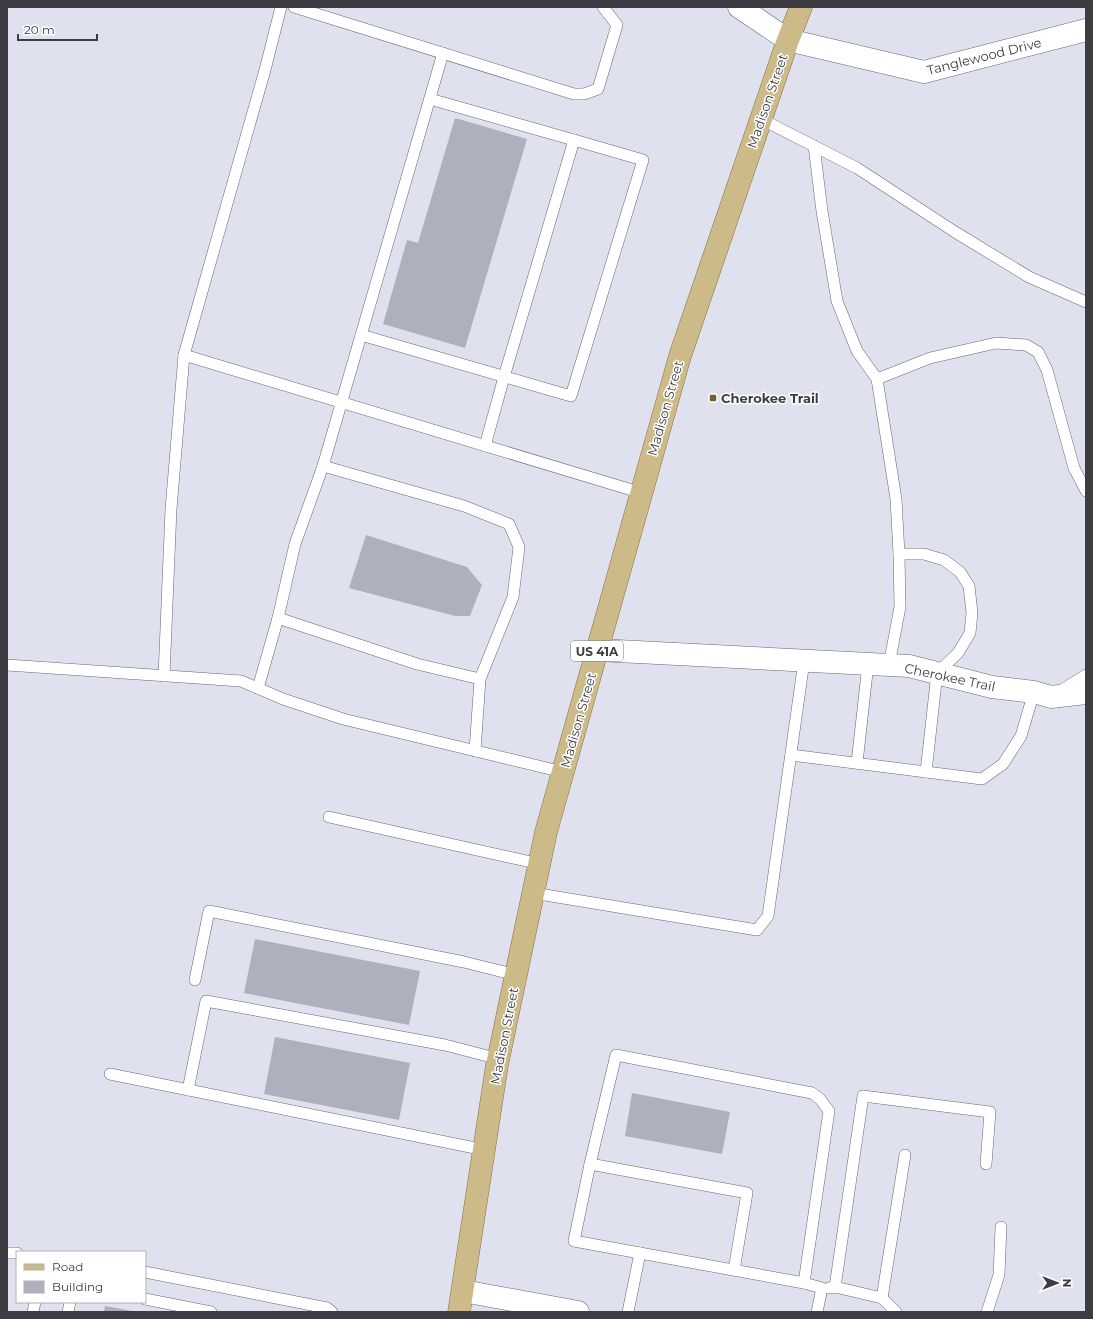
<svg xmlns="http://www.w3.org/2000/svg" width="1093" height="1319" font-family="Montserrat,sans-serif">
	<rect width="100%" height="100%" fill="#e0e1ee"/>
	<g fill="#afb0bd">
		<path d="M455 118 527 139 465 348 383 324 407 240 418 243Z"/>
		<path d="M366 535 467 567 482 585 470 616H455L349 588Z"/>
		<path d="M255 939 420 971 409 1025 244 993Z"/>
		<path d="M275 1037 410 1063 399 1120 264 1094Z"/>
		<path d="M632 1093 730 1112 722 1154 625 1136Z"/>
		<path d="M105 1306 133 1311V1312H104Z"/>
	</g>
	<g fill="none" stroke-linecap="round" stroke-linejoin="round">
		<defs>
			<g id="lane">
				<path d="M294 7 574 94H584L598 89 617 25 603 7"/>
				<path d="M430 99 574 140 504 377 485 446"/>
				<path d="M761 119 857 168 955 232 1029 277 1086 302"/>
				<path d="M814 146 822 211 837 301 857 351 877 379 896 499 899 554 900 607 889 665"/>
				<path d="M361 335 571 396 643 160 574 140"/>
				<path d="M184 355 642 493"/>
				<path d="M877 379 930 358 996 343 1026 345 1038 352 1047 370 1074 468 1086 491"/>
				<path d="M899 554H924L944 560 960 572 969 586 972 613 970 633 958 653 937 673 926 772"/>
				<path d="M278 618 417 664 480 679 513 597 519 547 509 524 464 506 323 466"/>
				<path d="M7 665 241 681 283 699 343 719 563 772"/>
				<path d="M164 676 171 509 184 355 265 70 281 7"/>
				<path d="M258 688 278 618 295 544 323 466 443 53"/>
				<path d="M1060 691 1086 675"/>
				<path d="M475 751 480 679"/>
				<path d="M791 755 982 779 1003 764 1021 736 1034 692"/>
				<path d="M857 763 868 664"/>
				<path d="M329 817 540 864"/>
				<path d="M533 893 757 930 768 916 804 661"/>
				<path d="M195 980 209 911 464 962 516 975"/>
				<path d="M110 1074 485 1150"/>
				<path d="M188 1090 206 1001 445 1045 499 1059"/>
				<path d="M590 1164 616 1055 812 1093 820 1099 829 1111 804 1283"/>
				<path d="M7 1253H17"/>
				<path d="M734 1270 747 1193 590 1164 574 1241 804 1283 822 1288 817 1312"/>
				<path d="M145 1272 327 1308 332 1312"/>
				<path d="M835 1287 863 1096 990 1112 986 1164"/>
				<path d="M829 1288 835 1287 882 1298 896 1312"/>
				<path d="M882 1298 905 1155"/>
				<path d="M145 1299 211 1312"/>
				<path d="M33 1312 35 1302"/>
				<path d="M68 1312 70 1302"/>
				<path d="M628 1312 640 1253"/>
				<path d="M987 1312 999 1275 1001 1227"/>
			</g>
			<g id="street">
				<path d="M788 40 924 72 1086 30"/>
				<path d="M598 650 909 666 992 687 1034 692 1051 697 1086 693"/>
				<path d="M463 1291 578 1312"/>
			</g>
			<path id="secondary" d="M739 7 788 40"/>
			<path id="primary" d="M459 1312 497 1065 546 832 680 356 788 40 801 7"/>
		</defs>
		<use href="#lane" stroke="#666772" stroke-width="12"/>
		<use href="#street" stroke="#666772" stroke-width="23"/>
		<use href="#secondary" stroke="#666772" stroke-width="23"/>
		<use href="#primary" stroke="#85703d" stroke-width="23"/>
		<use href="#lane" stroke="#fff" stroke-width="11"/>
		<use href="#street" stroke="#fff" stroke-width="22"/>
		<use href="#secondary" stroke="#fff" stroke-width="22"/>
		<use href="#primary" stroke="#cdba89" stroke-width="22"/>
	</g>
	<rect fill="#73602e" stroke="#fff" stroke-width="1.5" x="709" y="394" width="8" height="8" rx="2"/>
	<g text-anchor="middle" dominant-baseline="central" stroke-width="3" stroke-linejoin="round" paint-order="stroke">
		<rect fill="#fff" stroke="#76767b" stroke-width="1" x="571" y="641" width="52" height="20" rx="3"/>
		<g font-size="12" font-weight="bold" fill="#3c3c42">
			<text x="597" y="651">US 41A</text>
		</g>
		<g font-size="13" fill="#3c3c42" stroke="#fff">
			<text transform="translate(984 56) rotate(-14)">Tanglewood Drive</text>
			<text transform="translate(767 101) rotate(-71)">Madison Street</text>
			<text transform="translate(665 408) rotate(-74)">Madison Street</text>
			<text transform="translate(950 677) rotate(12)">Cherokee Trail</text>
			<text transform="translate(578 720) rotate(-74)">Madison Street</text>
			<text transform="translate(504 1036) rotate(-79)">Madison Street</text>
		</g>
		<g font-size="13" font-weight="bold" fill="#3c3c42" stroke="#fff" text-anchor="start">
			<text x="721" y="398">Cherokee Trail</text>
		</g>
	</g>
	<rect width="1093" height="1319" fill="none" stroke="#3c3c42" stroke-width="16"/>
	<rect x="16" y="1251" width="130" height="52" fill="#ffffff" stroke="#b1b1b3"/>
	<rect x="24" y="1264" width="20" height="6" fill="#cdba89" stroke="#b1b1b3"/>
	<text x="52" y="1271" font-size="12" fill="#3c3c42">Road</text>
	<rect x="24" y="1281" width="20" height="12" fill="#afb0bd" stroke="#b1b1b3"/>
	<text x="52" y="1291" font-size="12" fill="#3c3c42">Building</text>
	<g transform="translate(1057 1283) rotate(90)" stroke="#ffffff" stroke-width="3" paint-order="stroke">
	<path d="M0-3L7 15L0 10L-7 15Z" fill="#3c3c42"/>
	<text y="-6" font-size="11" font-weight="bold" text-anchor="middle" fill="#3c3c42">N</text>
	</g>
	<path d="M18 34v6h79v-6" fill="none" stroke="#3c3c42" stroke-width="2"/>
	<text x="24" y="34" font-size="12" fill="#3c3c42" stroke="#ffffff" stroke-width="3" paint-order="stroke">20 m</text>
</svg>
